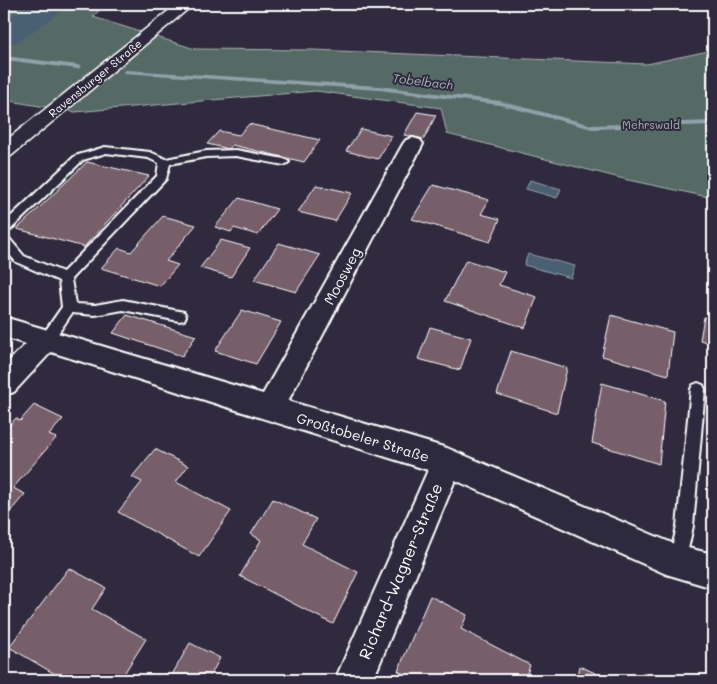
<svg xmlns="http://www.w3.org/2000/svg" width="717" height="684" font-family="Mali,sans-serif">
	<rect width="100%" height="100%" fill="#2f2a3d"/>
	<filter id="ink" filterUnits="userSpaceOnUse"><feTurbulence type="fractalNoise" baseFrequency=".02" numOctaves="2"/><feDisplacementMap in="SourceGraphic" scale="10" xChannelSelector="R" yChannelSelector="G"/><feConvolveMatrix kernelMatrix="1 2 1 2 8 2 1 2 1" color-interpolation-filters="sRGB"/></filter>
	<g filter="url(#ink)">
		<path fill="#546a65" stroke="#aab4b2" d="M4 4H105L93 17 195 49 314 50 647 64 713 50V198L628 180 447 134 441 108 316 91 75 112 4 100Z"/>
		<g fill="#496172" stroke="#92a0aa">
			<path d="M530 180 561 189 557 198 526 189Z"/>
			<path d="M528 254 575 266 571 278 524 265Z"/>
		</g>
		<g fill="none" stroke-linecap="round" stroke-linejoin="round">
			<g fill="#92a0aa" fill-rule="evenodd">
				<path d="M4 56 78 65 81 67 78 69 4 60Z"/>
				<path d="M126 70 379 86 500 101 592 125 713 121V125L592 129 500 105 379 90 124 73 123 72Z"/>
			</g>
			<path fill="#496172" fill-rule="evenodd" d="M30 4H67L62 11 16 43 4 46V21Z"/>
		</g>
		<g fill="#775e6a" stroke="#fff">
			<path d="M417 112 436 115 424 139 404 135Z"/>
			<path d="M249 124 320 140 304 162 232 145 229 149 207 144 219 131 239 135Z"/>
			<path d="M361 129 392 136 378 159 346 151Z"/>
			<path d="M87 162 149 176 84 247 17 229Z"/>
			<path d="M316 185 352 193 335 221 298 212Z"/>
			<path d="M433 185 489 200 481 214 500 219 490 242 412 219Z"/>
			<path d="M239 198 277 209 258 235 234 228 231 232 215 227Z"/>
			<path d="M163 216 196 225 166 261 178 265 160 286 101 268 119 248 131 252Z"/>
			<path d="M221 240 250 248 231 277 200 268Z"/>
			<path d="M279 243 320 255 296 292 254 280Z"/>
			<path d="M466 260 505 272 499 285 537 297 525 328 445 301Z"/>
			<path d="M242 310 281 322 256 364 215 351Z"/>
			<path d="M127 315 196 336 182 356 113 333Z"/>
			<path d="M611 315 673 332 668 375 602 356Z"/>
			<path d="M704 317 713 320V344L700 340Z"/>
			<path d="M430 327 471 338 460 370 418 359Z"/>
			<path d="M511 351 567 368 557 413 497 394Z"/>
			<path d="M602 383 665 401 659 464 592 443Z"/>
			<path d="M34 405 63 419 49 435 56 438 13 488 25 494 4 519V431L16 418 20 421Z"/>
			<path d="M155 449 188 466 176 482 231 511 199 557 118 512 142 482 132 477Z"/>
			<path d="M273 499 316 519 302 544 358 572 333 624 240 576 261 540 251 534Z"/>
			<path d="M69 568 106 588 92 609 146 639 120 680H65L9 647Z"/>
			<path d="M430 596 467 615 461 629 530 665 525 680H415L398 671Z"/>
			<path d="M190 643 220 658 208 680H169Z"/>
			<path d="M580 666 610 680H577Z"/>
		</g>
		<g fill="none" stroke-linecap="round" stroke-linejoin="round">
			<defs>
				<g id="lane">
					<path d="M105 147 150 152 166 159 206 151 236 150 284 159 289 162 284 165 236 156 206 157 170 164 166 179 71 279 75 304 95 305 123 300 184 312 186 316 184 320 179 321 123 310 95 315 72 313 51 344H41L39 340 62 307 59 281 16 262 4 248V236L8 237 24 256 63 272 157 176 159 163 148 158 106 153 83 160 8 232 4 233V223L75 156Z"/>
					<path d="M698 383 703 385 705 389 693 526 684 568 678 571 672 568 669 562 677 526 691 389 693 385Z"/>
				</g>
				<path id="street" d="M413 138 420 140 423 144 288 401 447 448 679 546 713 554V588L666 574 455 480 373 680H335L428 470 51 352 14 392 4 395V366L26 344 4 337V317L263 394 403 144 406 140Z"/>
				<path id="secondary" d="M177 4H194L11 156 4 158V142Z"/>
			</defs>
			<use href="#lane" stroke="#fff" stroke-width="4"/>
			<use href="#street" stroke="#fff" stroke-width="4"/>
			<use href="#secondary" stroke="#fff" stroke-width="3"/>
			<use href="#lane" fill="#2f2a3d" fill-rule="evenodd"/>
			<use href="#street" fill="#2f2a3d" fill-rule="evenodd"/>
			<use href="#secondary" fill="#2f2a3d" fill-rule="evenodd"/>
		</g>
	</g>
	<g text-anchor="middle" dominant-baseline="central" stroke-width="4" stroke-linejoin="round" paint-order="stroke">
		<g font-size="11" fill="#fff" stroke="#2f2a3d">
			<text transform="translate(95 78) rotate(-39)">Ravensburger Straße</text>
		</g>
		<g font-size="11" fill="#aab4b2" stroke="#2f2a3d">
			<text x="651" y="124">Mehrswald</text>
		</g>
		<g font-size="12" font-style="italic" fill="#adb8c0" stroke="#2f2a3d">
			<text transform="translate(423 81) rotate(7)">Tobelbach</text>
		</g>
		<g font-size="14" fill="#fff" stroke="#2f2a3d">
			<text transform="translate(342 276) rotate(-62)">Moosweg</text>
			<text transform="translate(363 437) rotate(17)">Großtobeler Straße</text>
		</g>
		<g font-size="16" fill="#fff" stroke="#2f2a3d">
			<text transform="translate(400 571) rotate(-67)">Richard-Wagner-Straße</text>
		</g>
	</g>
	<rect width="717" height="684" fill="none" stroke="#2f2a3d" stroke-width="20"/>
	<rect x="10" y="10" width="697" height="664" fill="none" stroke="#fff" stroke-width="2" filter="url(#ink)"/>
</svg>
